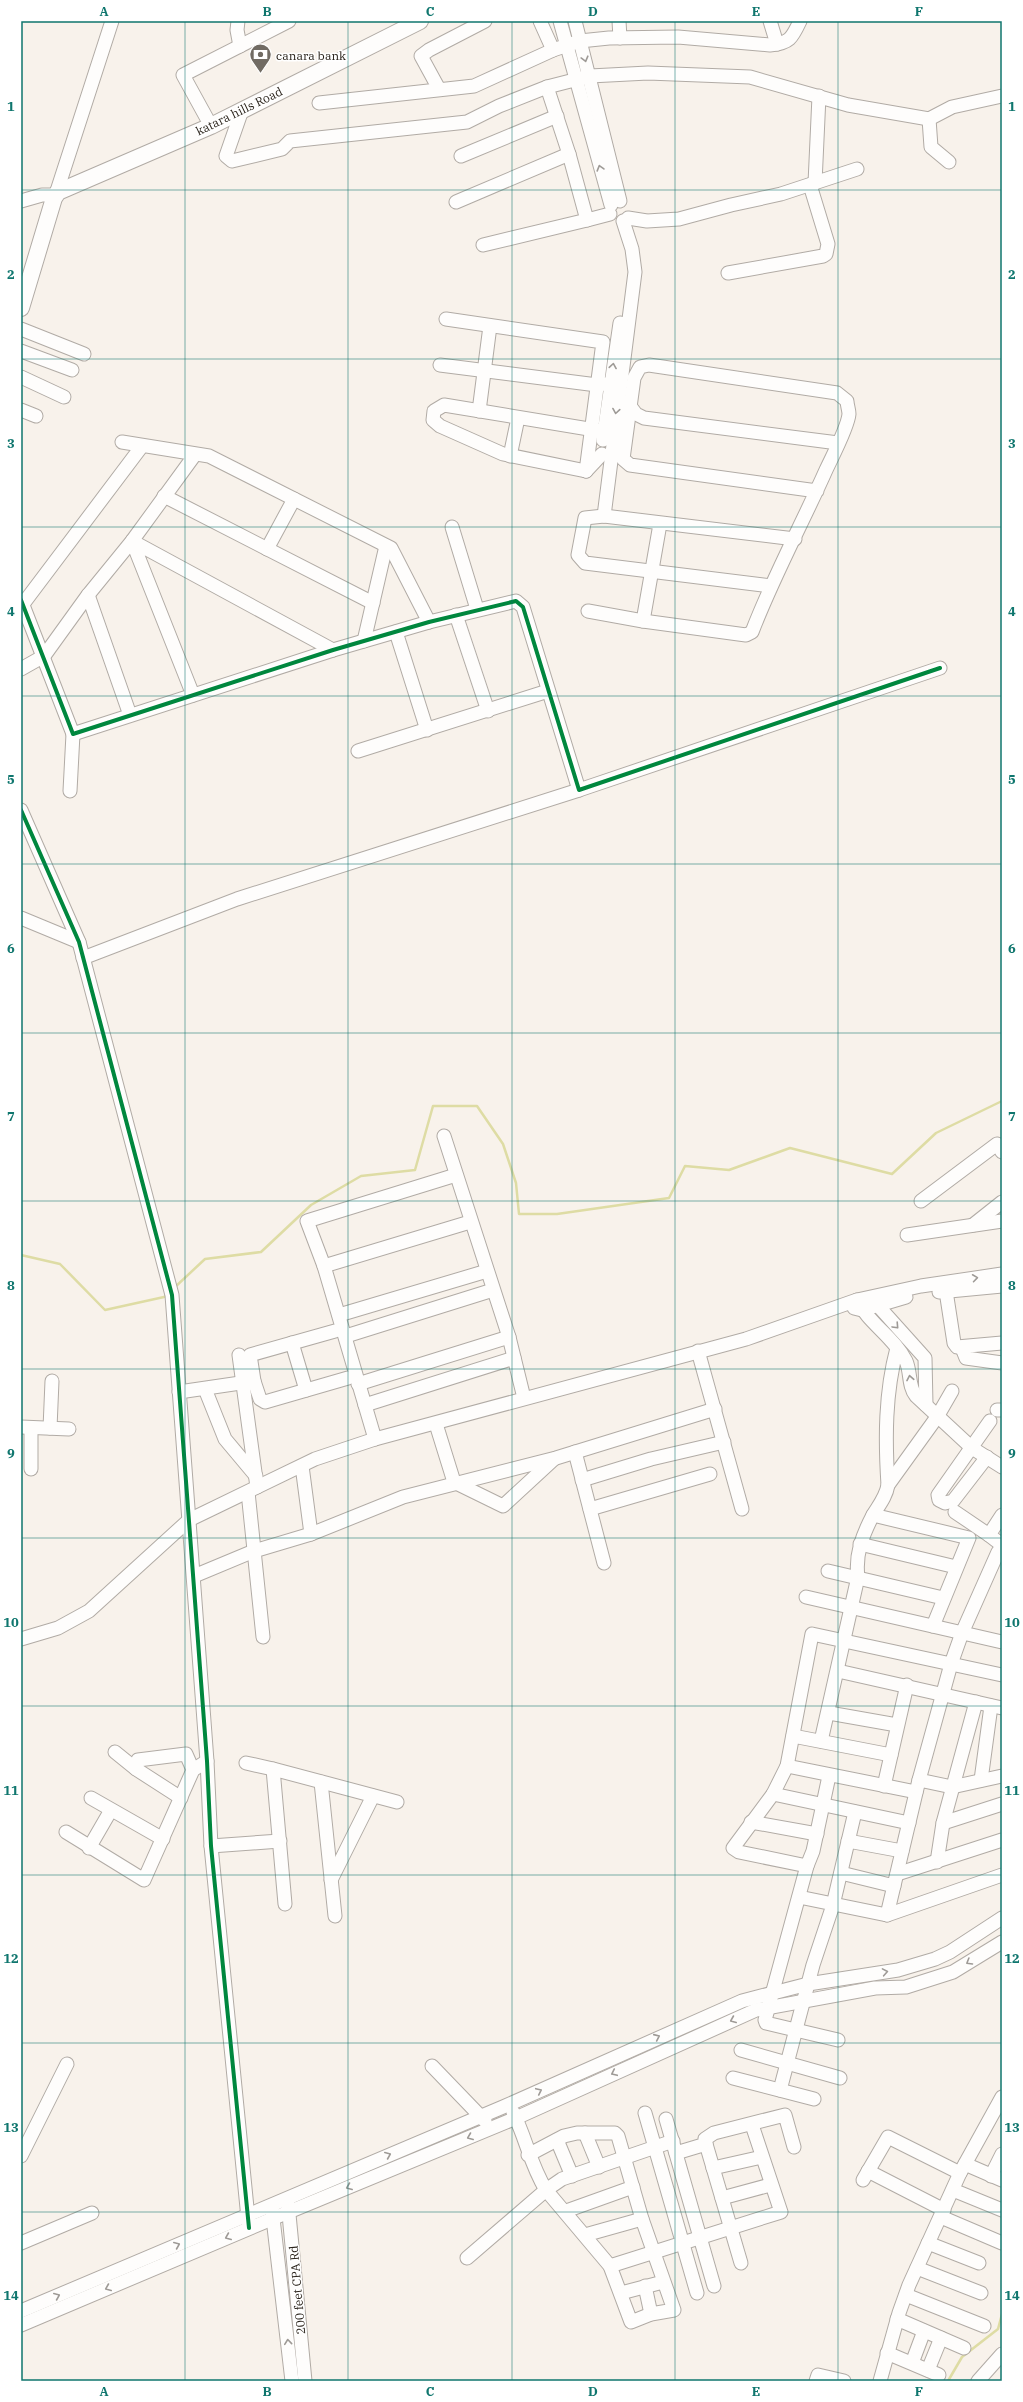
<svg xmlns="http://www.w3.org/2000/svg" width="1023" height="2402" font-family="'IBM Plex Serif',serif">
	<rect width="100%" height="100%" fill="#f8f2eb"/>
	<g fill="none" stroke-linecap="round" stroke-linejoin="round">
		<g stroke="#dedca4" stroke-width="2.5">
			<path d="M21 1255 60 1264 105 1310 164 1297 168 1294"/>
			<path d="M174 1288 205 1259 261 1252 311 1205 361 1176 415 1170 433 1106H477L503 1144 516 1183 519 1214H557L669 1198 685 1166 729 1170 790 1148 892 1174 936 1133 1002 1101"/>
			<path d="M948 2381 962 2357 998 2329 1002 2314"/>
		</g>
		<defs>
			<g id="minor">
				<path d="M238 21 237 30 240 46"/>
				<path d="M540 21 553 50"/>
				<path d="M560 21 611 205"/>
				<path d="M575 21 620 201"/>
				<path d="M619 21 620 38"/>
				<path d="M770 21 777 44"/>
				<path d="M547 87 569 154 587 220 610 214"/>
				<path d="M439 89 421 56 429 50 485 21"/>
				<path d="M319 103 474 86 553 50 580 41 609 38 678 37 770 45C790 43 792 38 800 21"/>
				<path d="M242 110 226 156 232 161 282 149 290 141 467 122 499 106 547 87 590 76 648 73 750 77 848 105 929 119 952 107 1002 96"/>
				<path d="M929 119 931 147 949 162"/>
				<path d="M211 126 183 75 289 21"/>
				<path d="M461 156 557 116"/>
				<path d="M815 183 819 96"/>
				<path d="M56 194 112 21"/>
				<path d="M21 201 42 195H55"/>
				<path d="M456 202 569 154"/>
				<path d="M628 218 647 221 679 219 731 205 781 194 857 169"/>
				<path d="M483 245 587 220"/>
				<path d="M728 273 823 256 826 254 828 244 810 185"/>
				<path d="M446 319 603 342 586 471"/>
				<path d="M21 329 84 354"/>
				<path d="M21 351 72 370"/>
				<path d="M440 365 597 385 605 384"/>
				<path d="M21 377 64 397"/>
				<path d="M630 406 636 414 644 418 838 443"/>
				<path d="M21 410 36 416"/>
				<path d="M479 411 490 326"/>
				<path d="M603 440 620 323"/>
				<path d="M122 442 209 456 391 548 429 622"/>
				<path d="M510 456 518 418"/>
				<path d="M586 471 503 454 440 426 433 420 434 411 444 405 613 433"/>
				<path d="M586 471 602 454"/>
				<path d="M164 496 373 603"/>
				<path d="M604 516 635 272 632 249 623 221"/>
				<path d="M452 527 477 609"/>
				<path d="M267 549 294 499"/>
				<path d="M771 586 585 563 578 555 585 518 604 516 795 539"/>
				<path d="M88 595 130 715"/>
				<path d="M21 600 73 734 333 650 429 622 516 601 523 607 579 790 940 668"/>
				<path d="M23 604 142 446"/>
				<path d="M588 611 643 621 746 635 752 632C773 577 802 524 826 470 832 457 848 427 849 414 849 410 847 405 847 401L837 393 649 365 640 367 634 378 623 459 630 465 817 491"/>
				<path d="M456 615 488 711"/>
				<path d="M643 621 660 524"/>
				<path d="M396 632 427 730"/>
				<path d="M364 641 386 546"/>
				<path d="M21 669 44 656 88 595 132 541 194 456"/>
				<path d="M193 695 132 541 333 650"/>
				<path d="M358 751 548 691"/>
				<path d="M70 791 73 734"/>
				<path d="M21 810 79 942 172 1295 207 1761 211 1846 249 2228"/>
				<path d="M21 918 79 942"/>
				<path d="M83 958 237 899 579 790"/>
				<path d="M444 1136 509 1337 524 1398"/>
				<path d="M921 1201 997 1144 1002 1152"/>
				<path d="M973 1225 1002 1202"/>
				<path d="M907 1235 1002 1221"/>
				<path d="M324 1266 470 1222"/>
				<path d="M946 1291 954 1343 957 1347 1002 1343"/>
				<path d="M939 1292 1002 1286"/>
				<path d="M872 1299 925 1358 926 1405"/>
				<path d="M857 1300C868 1323 894 1337 906 1361 911 1372 908 1386 916 1396L972 1448 1002 1467"/>
				<path d="M854 1308 862 1310 906 1297"/>
				<path d="M339 1315 487 1271"/>
				<path d="M346 1336 493 1290"/>
				<path d="M292 1343 306 1390"/>
				<path d="M962 1348 966 1358 1002 1363"/>
				<path d="M698 1351 742 1509"/>
				<path d="M239 1355 257 1487"/>
				<path d="M254 1381 260 1399 265 1402 348 1378"/>
				<path d="M358 1384 509 1337"/>
				<path d="M205 1389 225 1439 256 1476"/>
				<path d="M179 1392 254 1381 250 1355 335 1331"/>
				<path d="M365 1405 514 1358"/>
				<path d="M997 1410H1002"/>
				<path d="M436 1424 454 1482 503 1506 554 1459"/>
				<path d="M21 1427 69 1429"/>
				<path d="M50 1428 52 1381"/>
				<path d="M375 1439 324 1266 307 1221 456 1175"/>
				<path d="M575 1452 604 1563"/>
				<path d="M987 1457 953 1501 945 1503 939 1500 938 1495 990 1421"/>
				<path d="M302 1466 311 1534"/>
				<path d="M31 1469V1428"/>
				<path d="M582 1480 651 1459 724 1442"/>
				<path d="M888 1485 937 1417 952 1391"/>
				<path d="M248 1492 263 1637"/>
				<path d="M590 1509 710 1474"/>
				<path d="M955 1512 989 1535"/>
				<path d="M873 1515 969 1538 933 1626"/>
				<path d="M1002 1515 989 1535 1002 1545"/>
				<path d="M860 1544 956 1567"/>
				<path d="M828 1571 943 1598"/>
				<path d="M194 1576 254 1551 311 1534 403 1497 556 1458 715 1409"/>
				<path d="M806 1597 1002 1642"/>
				<path d="M21 1639 58 1628 89 1611 189 1520 315 1459 375 1439 746 1339 857 1300 921 1286 1002 1274"/>
				<path d="M838 1671 1002 1708"/>
				<path d="M829 1713 897 1725"/>
				<path d="M793 1736 891 1755"/>
				<path d="M821 1741 858 1577C855 1555 862 1536 873 1515 879 1505 886 1497 888 1485 885 1439 885 1393 897 1348"/>
				<path d="M115 1752 136 1769 181 1798"/>
				<path d="M246 1763 273 1769"/>
				<path d="M787 1766 916 1792"/>
				<path d="M136 1769 138 1760 186 1754 193 1770"/>
				<path d="M829 1776 813 1851 807 1866 765 2020 766 2023 838 2040"/>
				<path d="M919 1780 952 1787 1002 1776"/>
				<path d="M981 1780 991 1706"/>
				<path d="M321 1782 335 1916"/>
				<path d="M884 1786 907 1685"/>
				<path d="M773 1794 909 1823"/>
				<path d="M91 1798 163 1839"/>
				<path d="M751 1822 817 1834"/>
				<path d="M943 1823 1002 1804"/>
				<path d="M66 1832 144 1880 193 1770 207 1761"/>
				<path d="M848 1841 902 1851"/>
				<path d="M211 1846 280 1841"/>
				<path d="M89 1848 111 1810"/>
				<path d="M937 1862 943 1823 976 1702"/>
				<path d="M807 1866 739 1852 733 1848 773 1794 787 1766 812 1634 1002 1675"/>
				<path d="M841 1873 894 1886"/>
				<path d="M897 1874 1002 1840"/>
				<path d="M331 1880 373 1796"/>
				<path d="M799 1897 887 1915 1002 1875"/>
				<path d="M285 1904 273 1769 397 1802"/>
				<path d="M887 1915 919 1780 951 1664 962 1633 998 1552"/>
				<path d="M741 2050 840 2078"/>
				<path d="M432 2066 485 2121"/>
				<path d="M733 2078 814 2099"/>
				<path d="M780 2090 813 1965 833 1905 855 1812"/>
				<path d="M513 2112C526 2138 530 2164 546 2190L610 2266 631 2322 651 2314 674 2310 642 2219 618 2136 615 2133H577L564 2136 528 2155"/>
				<path d="M645 2113 697 2293"/>
				<path d="M666 2119 714 2286"/>
				<path d="M585 2133 599 2167"/>
				<path d="M557 2140 572 2176"/>
				<path d="M706 2144 741 2263"/>
				<path d="M676 2153 706 2144 705 2139 714 2133 785 2115 794 2147"/>
				<path d="M21 2156 67 2064"/>
				<path d="M965 2164 1002 2180"/>
				<path d="M713 2168 762 2157"/>
				<path d="M868 2171 944 2210"/>
				<path d="M991 2176 1002 2154"/>
				<path d="M863 2180 888 2137 960 2173"/>
				<path d="M953 2190 1002 2210"/>
				<path d="M722 2198 770 2185"/>
				<path d="M288 2204 305 2381"/>
				<path d="M272 2210 292 2381"/>
				<path d="M566 2211 633 2187"/>
				<path d="M941 2217 1002 2243"/>
				<path d="M585 2235 642 2219"/>
				<path d="M21 2243 92 2213"/>
				<path d="M928 2243 979 2263"/>
				<path d="M467 2258 546 2190 562 2179 673 2141"/>
				<path d="M610 2266 781 2212 752 2125"/>
				<path d="M917 2268 981 2293"/>
				<path d="M645 2286 651 2314"/>
				<path d="M621 2293 663 2282"/>
				<path d="M906 2295 984 2326"/>
				<path d="M21 2311 503 2107 742 2001 808 1984 898 1970 935 1959 950 1952 1002 1918"/>
				<path d="M897 2319 964 2348"/>
				<path d="M21 2325 274 2218 516 2118 756 2010 875 1988 906 1987 953 1972 1002 1942"/>
				<path d="M887 2353 939 2375"/>
				<path d="M912 2363 924 2331"/>
				<path d="M928 2370 941 2338"/>
				<path d="M816 2381 818 2375 844 2381"/>
				<path d="M880 2381 899 2313 909 2285 960 2173 1002 2097"/>
				<path d="M978 2381 1002 2354"/>
			</g>
			<path id="major" d="M21 308 54 198 58 192 211 126 420 21"/>
		</defs>
		<use href="#minor" stroke="#b1aba5" stroke-width="15"/>
		<use href="#major" stroke="#b1aba5" stroke-width="18"/>
		<use href="#minor" stroke="#fefdfc" stroke-width="13"/>
		<use href="#major" stroke="#fefdfc" stroke-width="16"/>
		<defs>
			<g id="cycleway">
				<path d="M21 600 73 734 333 650 429 622 516 601 523 607 579 790 940 668"/>
				<path d="M21 810 79 942 172 1295 207 1761 211 1846 249 2228"/>
			</g>
		</defs>
		<use href="#cycleway" stroke="#fff" stroke-width="6"/>
		<use href="#cycleway" stroke="#00873e" stroke-width="4"/>
	</g>
	<defs><path id="oneway-chevron" d="M-2-3.5L2.5 0L-2 3.5" fill="none" stroke-width="1.6" stroke-linecap="round" stroke-linejoin="round"/></defs>
	<g stroke="#9e9a96">
		<use href="#oneway-chevron" transform="translate(585 59) rotate(75)"/>
		<use href="#oneway-chevron" transform="translate(600 168) rotate(-106)"/>
		<use href="#oneway-chevron" transform="translate(613 366) rotate(-81)"/>
		<use href="#oneway-chevron" transform="translate(616 411) rotate(99)"/>
		<use href="#oneway-chevron" transform="translate(975 1278) rotate(-8)"/>
		<use href="#oneway-chevron" transform="translate(896 1326) rotate(47)"/>
		<use href="#oneway-chevron" transform="translate(910 1378) rotate(-101)"/>
		<use href="#oneway-chevron" transform="translate(969 1962) rotate(149)"/>
		<use href="#oneway-chevron" transform="translate(885 1972) rotate(-10)"/>
		<use href="#oneway-chevron" transform="translate(733 2020) rotate(157)"/>
		<use href="#oneway-chevron" transform="translate(657 2037) rotate(-24)"/>
		<use href="#oneway-chevron" transform="translate(614 2073) rotate(155)"/>
		<use href="#oneway-chevron" transform="translate(539 2091) rotate(-25)"/>
		<use href="#oneway-chevron" transform="translate(470 2137) rotate(158)"/>
		<use href="#oneway-chevron" transform="translate(388 2155) rotate(-23)"/>
		<use href="#oneway-chevron" transform="translate(349 2187) rotate(158)"/>
		<use href="#oneway-chevron" transform="translate(228 2237) rotate(157)"/>
		<use href="#oneway-chevron" transform="translate(177 2245) rotate(-23)"/>
		<use href="#oneway-chevron" transform="translate(108 2288) rotate(157)"/>
		<use href="#oneway-chevron" transform="translate(57 2296) rotate(-23)"/>
		<use href="#oneway-chevron" transform="translate(288 2342) rotate(-96)"/>
	</g>
	<path fill="none" stroke="#0f766e" stroke-width="1" stroke-opacity="0.55" d="M185 21V2381M348 21V2381M512 21V2381M675 21V2381M838 21V2381M21 190H1002M21 359H1002M21 527H1002M21 696H1002M21 864H1002M21 1033H1002M21 1201H1002M21 1369H1002M21 1538H1002M21 1706H1002M21 1875H1002M21 2043H1002M21 2212H1002"/>
	<defs>
		<symbol id="bank-pin" viewBox="-11 -11 22 30"><path d="M0 17L-7.5 6A9.5 9.5 0 1 1 7.5 6Z" fill="#716b63" stroke="#fff"/><path d="M-6-4H6V4H-6ZM0-2.3a2.3 2.3 0 1 0 0 4.6a2.3 2.3 0 1 0 0-4.6Z" fill="#fff"/></symbol>
	</defs>
	<g fill-rule="evenodd">
		<use href="#bank-pin" x="248" y="42" width="25" height="34"/>
	</g>
	<g text-anchor="middle" dominant-baseline="central" stroke-width="3" stroke-linejoin="round" paint-order="stroke">
		<g font-size="12" fill="#29221a" stroke="#fff" text-anchor="start">
			<text x="276" y="55">canara bank</text>
		</g>
		<g font-size="12" fill="#29221a" stroke="#fff">
			<text transform="translate(239 111) rotate(-26)">katara hills Road</text>
			<text transform="translate(297 2290) rotate(-95)">200 feet CPA Rd</text>
		</g>
	</g>
	<rect width="1023" height="2402" fill="none" stroke="#ffffff" stroke-width="44"/>
	<rect x="22" y="22" width="979" height="2358" fill="none" stroke="#0f766e" stroke-width="1.5"/>
	<g font-size="13" text-anchor="middle" font-weight="bold" fill="#0f766e">
		<text x="104" y="16">A</text>
		<text x="267" y="16">B</text>
		<text x="430" y="16">C</text>
		<text x="593" y="16">D</text>
		<text x="756" y="16">E</text>
		<text x="919" y="16">F</text>
		<text x="11" y="111">1</text>
		<text x="1012" y="111">1</text>
		<text x="11" y="279">2</text>
		<text x="1012" y="279">2</text>
		<text x="11" y="448">3</text>
		<text x="1012" y="448">3</text>
		<text x="11" y="616">4</text>
		<text x="1012" y="616">4</text>
		<text x="11" y="784">5</text>
		<text x="1012" y="784">5</text>
		<text x="11" y="953">6</text>
		<text x="1012" y="953">6</text>
		<text x="11" y="1121">7</text>
		<text x="1012" y="1121">7</text>
		<text x="11" y="1290">8</text>
		<text x="1012" y="1290">8</text>
		<text x="11" y="1458">9</text>
		<text x="1012" y="1458">9</text>
		<text x="11" y="1627">10</text>
		<text x="1012" y="1627">10</text>
		<text x="11" y="1795">11</text>
		<text x="1012" y="1795">11</text>
		<text x="11" y="1963">12</text>
		<text x="1012" y="1963">12</text>
		<text x="11" y="2132">13</text>
		<text x="1012" y="2132">13</text>
		<text x="11" y="2300">14</text>
		<text x="1012" y="2300">14</text>
		<text x="104" y="2396">A</text>
		<text x="267" y="2396">B</text>
		<text x="430" y="2396">C</text>
		<text x="593" y="2396">D</text>
		<text x="756" y="2396">E</text>
		<text x="919" y="2396">F</text>
	</g>
</svg>
